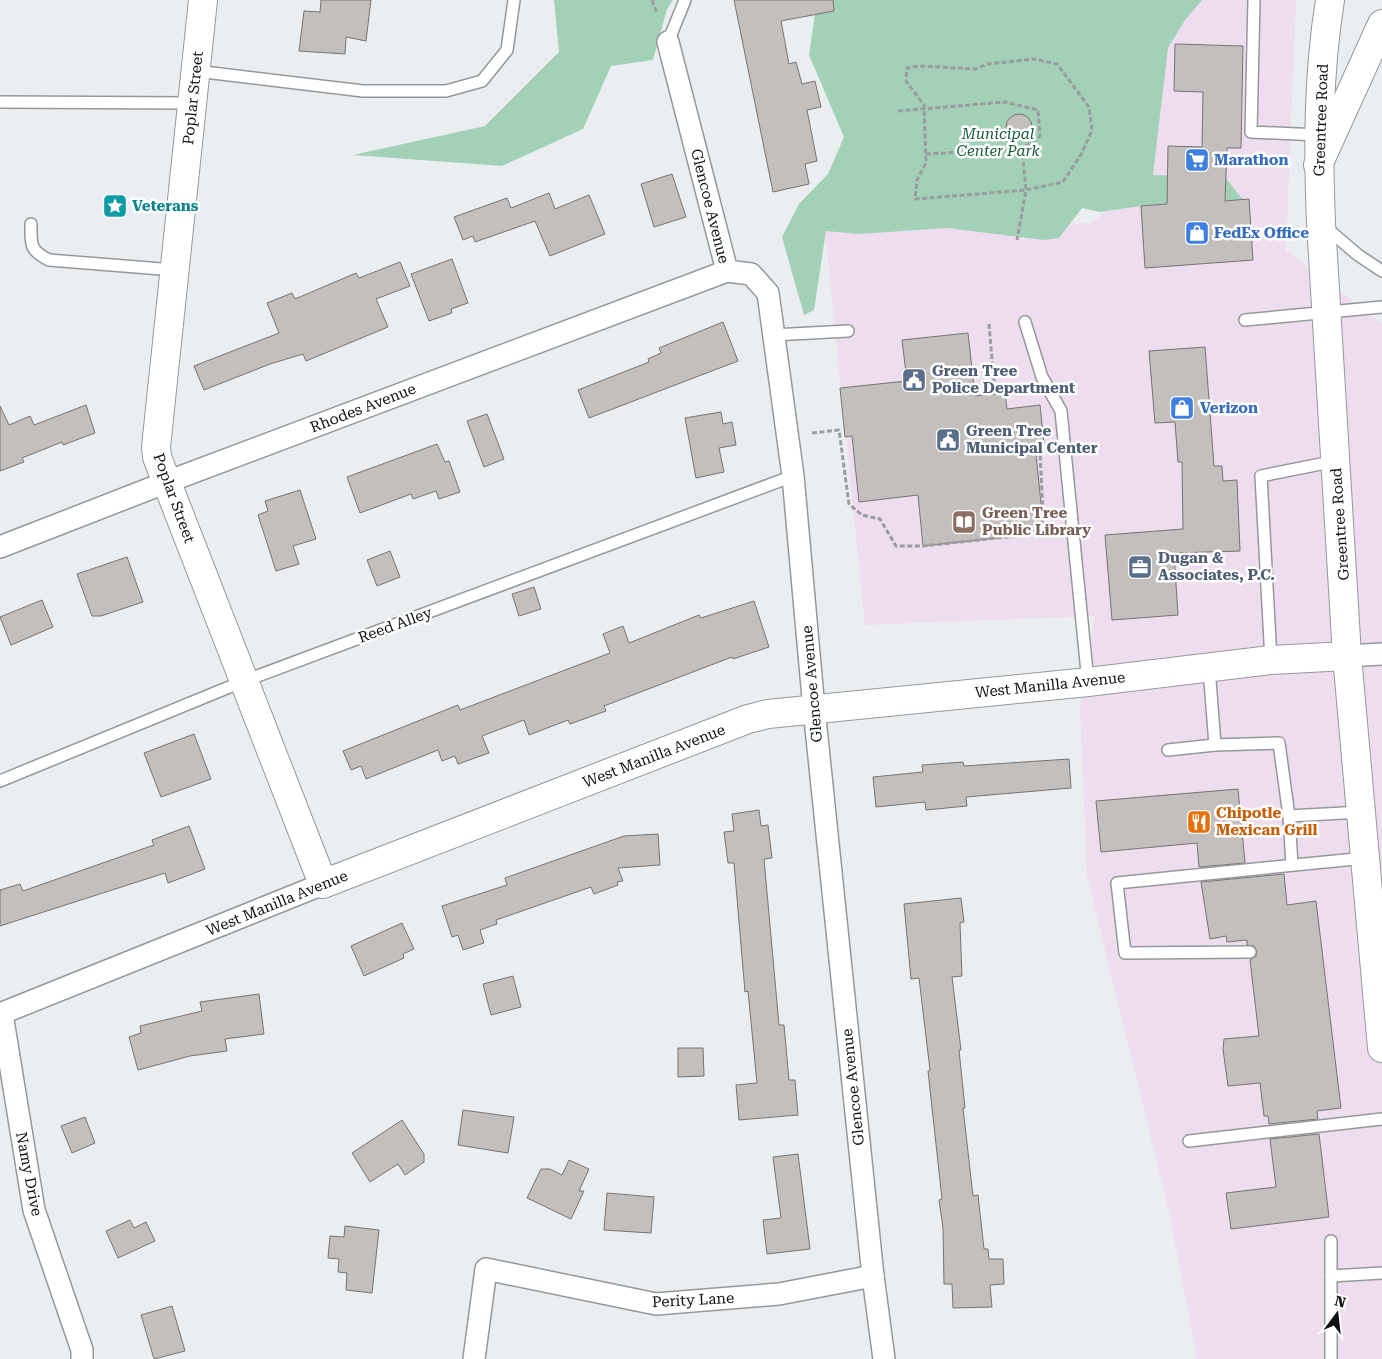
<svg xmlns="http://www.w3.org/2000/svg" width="1382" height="1359" font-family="'Roboto Serif',serif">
	<rect width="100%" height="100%" fill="#ebeef0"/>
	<path fill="#eeddef" d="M1096 0H1296L1286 250 1382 323V1359H1197L1170 1216 1087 876 1080 708 1095 616 865 625 825 231 1091 223 1153 176Z"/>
	<g fill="#a3d1b7">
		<path d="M554 0H673L667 9 653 60 611 66 583 129 502 166 353 155 485 126 559 52Z"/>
		<path d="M817 0H1202L1185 20 1168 48 1153 175 1225 177 1243 200 1141 206 1100 212 1082 208 1059 238 1044 240 947 228 859 234 826 231 814 310 804 315 782 237 799 204 828 174 844 137 809 55Z"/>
	</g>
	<g fill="#c3bfbd" stroke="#767371">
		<path d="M321 0H371L366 41 346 37 345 54 299 51 304 11 320 12Z"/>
		<path d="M734 0H833L834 11 781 21 789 64 796 62 802 84 815 81 821 107 807 110 817 161 805 164 809 184 773 192Z"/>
		<path d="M1175 44 1243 46 1241 148H1227L1225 201 1249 199 1253 260 1145 268 1141 206 1167 204 1168 146 1202 147 1203 92 1174 91Z"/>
		<circle cx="1019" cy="127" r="13"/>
		<path d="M672 174 686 217 654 227 641 184Z"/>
		<path d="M549 193 555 209 589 195 605 234 550 256 535 221 475 242 473 236 463 240 454 217 507 198 511 208Z"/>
		<path d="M452 259 468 303 451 309 452 313 429 321 411 274Z"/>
		<path d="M400 262 410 286 376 299 388 327 306 361 303 354 270 364 204 390 194 366 279 333 267 303 292 293 295 299 356 273 359 278Z"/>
		<path d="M723 322 738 361 589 418 578 390 649 362 648 359 661 353 659 348Z"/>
		<path d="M968 333 975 396 1005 393 1007 409 1040 405 1044 443 1035 444 1044 533 923 546 918 495 859 502 852 436 845 437 840 388 907 381 902 340Z"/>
		<path d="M1205 347 1214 466H1222L1223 481 1237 480 1240 551 1174 553 1178 615 1112 620 1105 535 1183 529 1182 462H1178L1175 422 1155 423 1149 351Z"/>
		<path d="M86 405 95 433 63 445 62 442 22 458 24 462 0 471V406L9 425 30 416 34 425Z"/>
		<path d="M721 412 723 424 732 422 736 445 719 448 724 472 696 478 685 418Z"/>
		<path d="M487 414 504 459 484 467 467 421Z"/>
		<path d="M437 444 445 462 449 461 460 492 439 499 436 491 413 499 411 494 360 513 347 477Z"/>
		<path d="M300 490 316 539 293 546 299 564 276 571 258 515 268 511 265 501Z"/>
		<path d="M390 551 400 577 377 586 367 560Z"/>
		<path d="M127 557 143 602 101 616H92L77 574Z"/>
		<path d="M534 587 541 609 519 616 512 594Z"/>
		<path d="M42 600 53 627 11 645 0 617Z"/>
		<path d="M754 601 769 647 733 659 732 657 604 706 606 711 570 724 568 720 529 735 524 720 482 736 489 753 458 764 455 756 442 761 438 750 366 779 361 766 351 770 343 751 458 705 460 710 610 653 603 634 623 626 629 643 699 615 701 618Z"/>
		<path d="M194 734 211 779 161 797 144 753Z"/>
		<path d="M1069 759 1071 788 966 797 967 806 926 810 925 802 876 807 873 777 923 772 922 765 963 762 964 766Z"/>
		<path d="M1238 789 1245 863 1199 867 1197 843 1101 852 1096 801Z"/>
		<path d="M759 810 761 826 768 825 772 858 764 859 779 1025H784L789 1080H795L798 1115 739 1120 736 1085 757 1083 748 991 745 992 734 863H728L724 832 734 831 732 814Z"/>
		<path d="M189 826 205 869 168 883 165 873 0 926V890L20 884 23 891 154 845 152 840Z"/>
		<path d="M658 834 660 865 618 868 623 881 617 882 618 885 594 894 591 887 496 920 497 924 480 930 484 943 463 950 458 935 452 937 442 906 507 885 505 878 624 836Z"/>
		<path d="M1284 874 1287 905 1316 901 1341 1108 1317 1111 1318 1119 1269 1124 1268 1116H1264L1260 1083 1228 1086 1223 1049 1224 1039 1259 1036 1250 960 1256 956 1257 951 1254 946 1247 945V940L1227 942 1226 936 1210 939 1201 882Z"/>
		<path d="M961 898 964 922 960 923 962 976 952 977 961 1050H959L965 1108H963L973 1196 978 1195 984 1249H988L989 1259H1003L1004 1284 990 1285 992 1307 953 1308 952 1284H944L943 1228 939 1200 942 1199 928 1071 930 1070 919 978 911 979 904 904Z"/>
		<path d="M402 923 414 949 403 954 404 958 364 976 351 946Z"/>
		<path d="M513 976 521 1007 491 1015 483 984Z"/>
		<path d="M259 994 264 1034 225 1039 227 1051 190 1056 138 1070 129 1037 141 1033 140 1026 202 1011 200 1002Z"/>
		<path d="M678 1048H703L704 1076 678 1077Z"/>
		<path d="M463 1110 514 1117 508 1153 458 1145Z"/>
		<path d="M85 1117 95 1143 72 1153 61 1126Z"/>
		<path d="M402 1120 424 1154V1162L405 1175 398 1164 370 1182 352 1153Z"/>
		<path d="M1319 1134 1329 1217 1231 1229 1226 1193 1276 1187 1270 1139Z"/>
		<path d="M798 1154 810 1249 767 1254 763 1220 781 1218 773 1157Z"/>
		<path d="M569 1160 589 1169 579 1191H584L571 1219 527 1198 541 1169H550L562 1175Z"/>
		<path d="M607 1193 654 1197 651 1233 604 1230Z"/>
		<path d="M130 1220 134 1228 146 1222 155 1241 118 1258 106 1231Z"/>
		<path d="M345 1226 379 1230 372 1293 346 1290 347 1273 338 1272 339 1259 328 1258 330 1236 344 1237Z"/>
		<path d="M172 1306 185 1351 154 1359 141 1315Z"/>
	</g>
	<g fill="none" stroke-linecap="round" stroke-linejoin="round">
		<defs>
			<g id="lane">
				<path d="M1254 0 1251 132 1319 135"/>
				<path d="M668 42 685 0"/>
				<path d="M196 71 363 91H446L482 81 507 50 514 0"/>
				<path d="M0 102 192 103"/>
				<path d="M31 224C31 244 29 250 49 260L174 270"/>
				<path d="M1324 226 1358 255 1382 271"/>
				<path d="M1245 320 1382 307"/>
				<path d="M1025 322 1042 377 1061 411 1088 682"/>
				<path d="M773 335 848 331"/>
				<path d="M1271 660 1261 476 1336 461"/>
				<path d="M1209 668 1215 745 1279 743 1289 816 1361 812"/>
				<path d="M1168 750 1215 745"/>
				<path d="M0 781 244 681 793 476"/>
				<path d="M1289 816 1292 865"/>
				<path d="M1250 952 1125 953 1117 883 1365 858"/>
				<path d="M1189 1141 1382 1119"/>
				<path d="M1331 1241V1359"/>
				<path d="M1331 1276 1382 1273"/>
			</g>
			<g id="street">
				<path d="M668 42 727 271 751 274 768 293 793 476 814 709 873 1276 884 1359"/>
				<path d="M0 547 167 482 727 271"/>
				<path d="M1347 656 1382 654"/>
				<path d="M0 1014 323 884"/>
				<path d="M2 1014 34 1210 82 1350V1359"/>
				<path d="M474 1359 486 1269 656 1304 779 1294 873 1276"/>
			</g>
			<path id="secondary" d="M203 0 156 447 157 457 323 884 748 719 768 714 1088 682 1271 660 1347 656"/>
			<path id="primary" d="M1330 0C1318 74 1318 149 1321 223L1347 656 1382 1048"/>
			<path id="highway" d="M1318 165 1382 24"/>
		</defs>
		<use href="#lane" stroke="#95989a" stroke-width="14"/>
		<use href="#street" stroke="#95989a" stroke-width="24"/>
		<use href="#secondary" stroke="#95989a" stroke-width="30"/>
		<use href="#primary" stroke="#95989a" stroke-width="30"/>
		<use href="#highway" stroke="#95989a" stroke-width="30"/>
		<g stroke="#9a9c9d" stroke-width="3" stroke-dasharray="5 2.5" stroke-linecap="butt">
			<path d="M652 0 657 13"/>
			<path d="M898 111 1005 102 1038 110 1040 136 1022 149 1026 190 915 199 917 180 926 163 924 105 906 81 907 68 920 66 975 69 988 64 1034 59 1057 64 1089 107 1092 130 1082 153 1063 182 1026 190 1017 240"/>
			<path d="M926 154 1022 149"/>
			<path d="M989 324 995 394"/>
			<path d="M812 433 839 430 849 504 862 515 880 519 896 546H923L1044 533 1040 453"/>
		</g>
		<use href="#lane" stroke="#fff" stroke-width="11"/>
		<use href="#street" stroke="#fff" stroke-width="21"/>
		<use href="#secondary" stroke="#fff" stroke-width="28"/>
		<use href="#primary" stroke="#fff" stroke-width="28"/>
		<use href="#highway" stroke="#fff" stroke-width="28"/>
	</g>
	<defs>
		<symbol id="supermarket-square" viewBox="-11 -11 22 22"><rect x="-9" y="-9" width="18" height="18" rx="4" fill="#3f7fe0" stroke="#fff"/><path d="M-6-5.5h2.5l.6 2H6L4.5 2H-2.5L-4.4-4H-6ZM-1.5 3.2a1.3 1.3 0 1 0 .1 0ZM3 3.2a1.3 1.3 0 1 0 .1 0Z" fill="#fff"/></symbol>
		<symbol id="sight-square" viewBox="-11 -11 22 22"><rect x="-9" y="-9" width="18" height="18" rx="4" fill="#0f9aa8" stroke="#fff"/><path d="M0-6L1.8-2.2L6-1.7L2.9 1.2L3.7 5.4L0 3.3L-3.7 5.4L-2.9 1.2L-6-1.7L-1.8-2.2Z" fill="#fff"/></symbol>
		<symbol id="shop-square" viewBox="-11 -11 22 22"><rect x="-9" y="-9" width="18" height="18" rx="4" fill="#3f7fe0" stroke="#fff"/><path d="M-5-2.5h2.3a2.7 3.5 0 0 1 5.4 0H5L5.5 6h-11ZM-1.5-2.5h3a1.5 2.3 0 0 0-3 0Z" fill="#fff"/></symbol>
		<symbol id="civic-square" viewBox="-11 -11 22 22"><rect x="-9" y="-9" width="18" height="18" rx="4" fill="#5c6f8a" stroke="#fff"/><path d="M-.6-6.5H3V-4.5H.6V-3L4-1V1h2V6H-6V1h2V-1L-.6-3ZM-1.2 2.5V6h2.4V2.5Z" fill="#fff"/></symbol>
		<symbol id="library-square" viewBox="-11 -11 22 22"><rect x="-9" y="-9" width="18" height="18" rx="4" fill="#8d6e63" stroke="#fff"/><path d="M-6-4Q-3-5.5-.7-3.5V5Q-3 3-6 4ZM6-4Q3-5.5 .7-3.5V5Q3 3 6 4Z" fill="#fff"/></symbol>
		<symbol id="office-square" viewBox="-11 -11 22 22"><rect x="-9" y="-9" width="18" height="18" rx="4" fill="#5c6f8a" stroke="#fff"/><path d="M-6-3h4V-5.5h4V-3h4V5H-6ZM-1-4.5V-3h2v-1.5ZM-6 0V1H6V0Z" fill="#fff"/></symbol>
		<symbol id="restaurant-square" viewBox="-11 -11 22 22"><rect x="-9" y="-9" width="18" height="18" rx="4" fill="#e8710a" stroke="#fff"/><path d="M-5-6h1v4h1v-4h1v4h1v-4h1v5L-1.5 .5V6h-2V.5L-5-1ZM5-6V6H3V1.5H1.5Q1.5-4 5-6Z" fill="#fff"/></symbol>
	</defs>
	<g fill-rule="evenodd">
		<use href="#supermarket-square" x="1183" y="146" width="28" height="28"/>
		<use href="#sight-square" x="101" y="192" width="28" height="28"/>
		<use href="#shop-square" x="1183" y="219" width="28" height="28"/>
		<use href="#civic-square" x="900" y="366" width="28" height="28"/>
		<use href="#shop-square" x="1168" y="394" width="28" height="28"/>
		<use href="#civic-square" x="934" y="426" width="28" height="28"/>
		<use href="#library-square" x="950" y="508" width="28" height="28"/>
		<use href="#office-square" x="1126" y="553" width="28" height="28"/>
		<use href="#restaurant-square" x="1185" y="808" width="28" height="28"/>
	</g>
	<g text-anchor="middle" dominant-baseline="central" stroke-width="5" stroke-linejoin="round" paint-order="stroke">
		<g font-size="15" fill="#0f1010" stroke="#fff">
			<text transform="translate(193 98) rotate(-84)">Poplar Street</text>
			<text transform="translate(1321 120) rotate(-88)">Greentree Road</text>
			<text transform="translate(710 206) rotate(76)">Glencoe Avenue</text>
			<text transform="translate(363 408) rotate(-21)">Rhodes Avenue</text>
			<text transform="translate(174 498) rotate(70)">Poplar Street</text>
			<text transform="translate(1340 524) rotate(-94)">Greentree Road</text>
			<text transform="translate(395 625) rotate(-20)">Reed Alley</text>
			<text transform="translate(812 684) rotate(-95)">Glencoe Avenue</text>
			<text transform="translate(1050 685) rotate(-6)">West Manilla Avenue</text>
			<text transform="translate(654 756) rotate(-21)">West Manilla Avenue</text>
			<text transform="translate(277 903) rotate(-22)">West Manilla Avenue</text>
			<text transform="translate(853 1087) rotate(-96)">Glencoe Avenue</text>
			<text transform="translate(29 1174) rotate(79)">Namy Drive</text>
			<text transform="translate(693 1300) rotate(-3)">Perity Lane</text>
		</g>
		<g font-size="15" font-style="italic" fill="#175a3c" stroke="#fff">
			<text x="998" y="134">Municipal<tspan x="998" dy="17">Center Park</tspan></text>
		</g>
		<g font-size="15" font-weight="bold" fill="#366cbe" stroke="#fff" text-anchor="start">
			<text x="1214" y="160">Marathon</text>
			<text x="1214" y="233">FedEx Office</text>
			<text x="1200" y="408">Verizon</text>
		</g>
		<g font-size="15" font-weight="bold" fill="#0d838f" stroke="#fff" text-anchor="start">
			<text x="132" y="206">Veterans</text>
		</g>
		<g font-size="15" font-weight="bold" fill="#4e5e75" stroke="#fff" text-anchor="start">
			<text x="932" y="371">Green Tree<tspan x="932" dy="17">Police Department</tspan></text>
			<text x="966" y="431">Green Tree<tspan x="966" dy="17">Municipal Center</tspan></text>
			<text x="1158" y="558">Dugan &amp;<tspan x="1158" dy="17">Associates, P.C.</tspan></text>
		</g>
		<g font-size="15" font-weight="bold" fill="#785e54" stroke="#fff" text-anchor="start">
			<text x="982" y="513">Green Tree<tspan x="982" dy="17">Public Library</tspan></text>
		</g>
		<g font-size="15" font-weight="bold" fill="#c56008" stroke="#fff" text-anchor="start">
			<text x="1216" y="813">Chipotle<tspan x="1216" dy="17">Mexican Grill</tspan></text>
		</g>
	</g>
	<g transform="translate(1337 1314) rotate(15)" stroke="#ffffff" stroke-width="4" paint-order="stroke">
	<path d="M0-4L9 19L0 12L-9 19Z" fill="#0f1010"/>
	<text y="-8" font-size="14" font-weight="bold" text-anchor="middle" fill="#0f1010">N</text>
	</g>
</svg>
